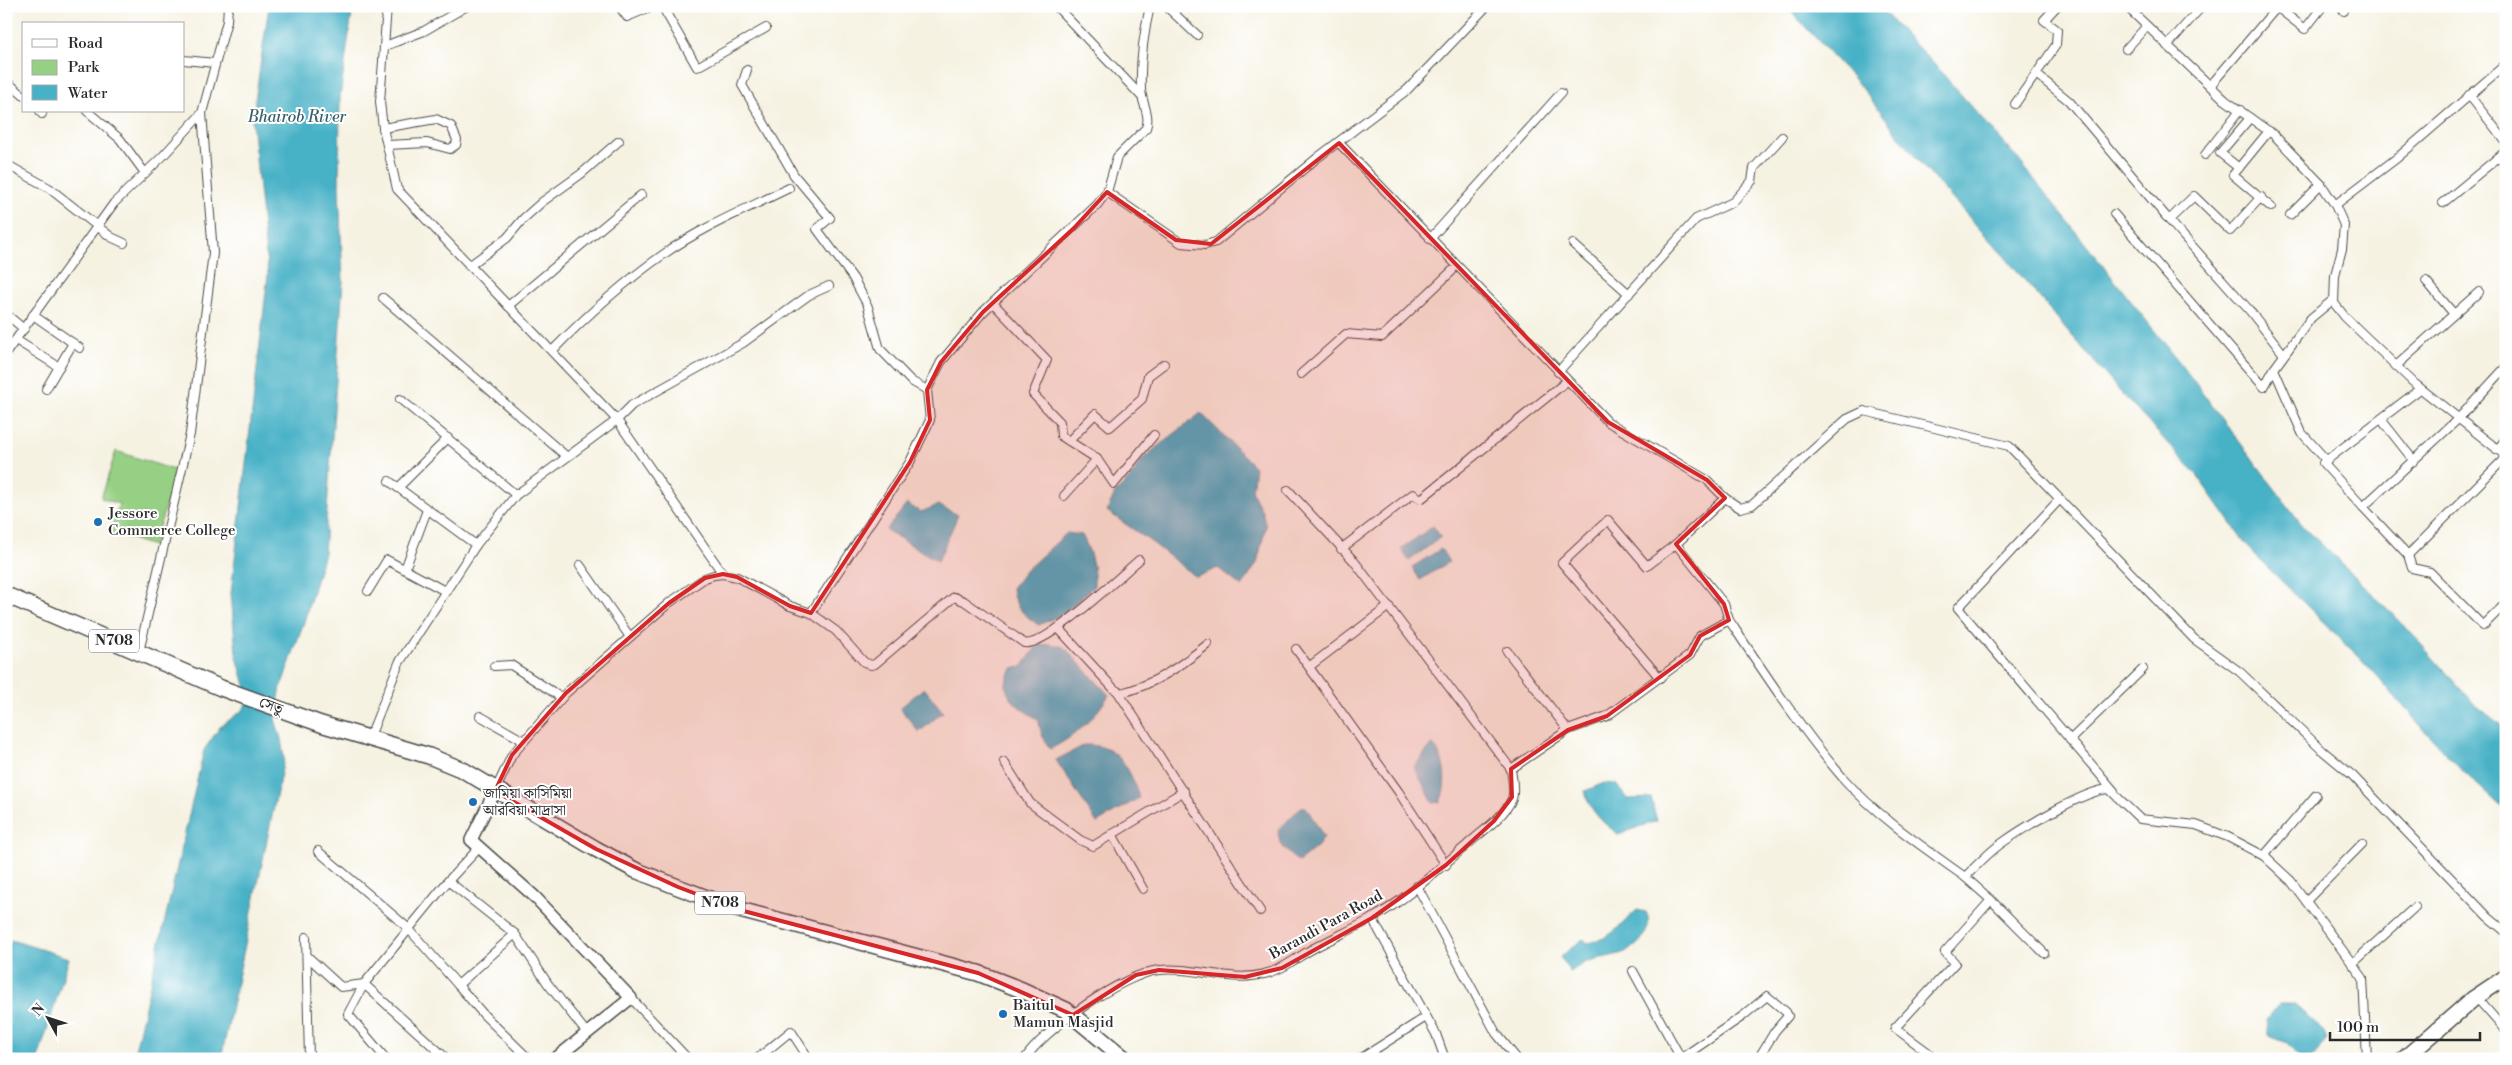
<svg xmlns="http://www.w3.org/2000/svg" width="2512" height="1065" font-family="'Libre Bodoni','Noto Serif Bengali',serif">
	<rect width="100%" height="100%" fill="#fff"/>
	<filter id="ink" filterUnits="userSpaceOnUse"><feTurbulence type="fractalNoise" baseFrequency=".02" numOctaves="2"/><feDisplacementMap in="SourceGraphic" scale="10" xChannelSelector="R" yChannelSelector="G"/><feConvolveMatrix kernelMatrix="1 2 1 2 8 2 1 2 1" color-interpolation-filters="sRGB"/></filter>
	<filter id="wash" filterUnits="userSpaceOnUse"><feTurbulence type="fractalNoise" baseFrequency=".0096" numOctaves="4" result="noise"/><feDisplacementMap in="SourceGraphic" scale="20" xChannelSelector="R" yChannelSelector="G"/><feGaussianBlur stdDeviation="1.12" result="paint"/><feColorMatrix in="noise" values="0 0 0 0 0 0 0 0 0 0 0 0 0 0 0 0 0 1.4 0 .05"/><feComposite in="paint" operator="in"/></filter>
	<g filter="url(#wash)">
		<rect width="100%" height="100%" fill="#f6f2e2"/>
		<path fill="#96d084" stroke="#607e58" d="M116 451 177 471 153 546 110 532 119 504 101 498Z"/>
		<g fill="#47b1c6" stroke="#396e78">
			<path d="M269 6H353L340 97 339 187 343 281 324 553 304 622 281 687 275 719 281 739 284 759 221 1059H133L204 750 220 727 244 709 248 696 236 653 231 593 268 274 252 121Z"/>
			<path d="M1786 6H1878L1934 64 2018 159 2181 364 2303 526 2403 624 2472 702 2506 729V811L2455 764 2362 660 2251 551 2198 476 2121 393 2004 256 1920 163 1863 89Z"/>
			<path d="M1201 413 1255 467 1252 492 1262 511 1266 526 1257 563 1242 587 1218 568 1196 577 1154 544 1107 511 1115 493 1130 478 1143 458Z"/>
			<path d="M907 504 921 512 938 505 958 515 938 561 886 530Z"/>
			<path d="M1433 526 1441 537 1409 561 1401 549Z"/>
			<path d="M1067 533 1082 535C1091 552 1095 567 1094 586L1063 614 1039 625C1024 615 1014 607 1012 588L1025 571Z"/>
			<path d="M1441 549 1449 562 1420 580 1412 567Z"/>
			<path d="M1050 644 1064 647 1109 695C1094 719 1075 737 1050 749L1042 735 1038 719C1018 708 994 692 1013 668L1022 667 1037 646Z"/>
			<path d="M924 688 943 712 919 732 900 708Z"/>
			<path d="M1432 744C1446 757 1448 785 1440 802L1433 803 1414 767Z"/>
			<path d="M1085 745C1118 744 1131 769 1139 798L1097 823 1056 760Z"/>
			<path d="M1604 783 1616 784 1627 799 1651 798 1657 821 1618 834C1602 822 1590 812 1585 791Z"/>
			<path d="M1301 807H1306L1324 837 1318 846 1299 862C1288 854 1278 845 1278 830Z"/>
			<path d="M1637 910 1646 912C1650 920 1649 926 1645 934 1632 958 1609 954 1587 962 1581 964 1575 969 1570 972L1560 957 1583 939 1588 943C1613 938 1620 925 1637 910Z"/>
			<path d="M11 940 69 958 38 1059H6V957Z"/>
			<path d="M2280 1005H2295L2324 1032 2327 1041 2311 1059H2301L2285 1042 2269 1036 2266 1020Z"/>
		</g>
	</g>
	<g filter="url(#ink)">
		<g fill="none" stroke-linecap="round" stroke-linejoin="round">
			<defs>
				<g id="street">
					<path d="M387 6 380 102 383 128 397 189 617 420 723 574"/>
					<path d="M619 6 627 17 653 6"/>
					<path d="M662 6 697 67 766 28"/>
					<path d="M1056 6 1141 96"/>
					<path d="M1166 6 1197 35"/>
					<path d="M2057 6 2044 20 2057 30 2056 45 2036 74 2069 101 2169 220 2250 311 2282 352"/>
					<path d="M2126 6 2225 100 2274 135 2321 184 2335 205 2344 225 2342 249 2335 275 2334 303 2345 317 2415 384 2506 456"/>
					<path d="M2340 6 2344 11"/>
					<path d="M2277 7 2305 29 2323 6"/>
					<path d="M385 46 424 31 467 6"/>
					<path d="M2167 46 2202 6"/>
					<path d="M2126 49 2146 27"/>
					<path d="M184 60 215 63"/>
					<path d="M747 70 742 85 794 175 830 218 817 229 853 278 866 302"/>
					<path d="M6 81 24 96"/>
					<path d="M2210 86 2278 6"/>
					<path d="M2469 95 2506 142"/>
					<path d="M2015 104 2036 74"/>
					<path d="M40 111 42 114"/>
					<path d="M87 111 120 139 145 173"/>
					<path d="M383 128 436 119 451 126 457 140 456 145 450 149 427 143 387 145"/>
					<path d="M2269 131 2233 175 2271 207"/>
					<path d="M1339 143 1608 422 1707 480 1725 498"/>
					<path d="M2205 155 2240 110"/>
					<path d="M6 164 49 188 111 237 124 243"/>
					<path d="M2239 168 2220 153 2250 118"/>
					<path d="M1107 192 1181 243 1205 245 1216 242 1317 158 1407 90 1487 6"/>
					<path d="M2443 203 2506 151"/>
					<path d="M2335 205 2397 158 2506 64"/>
					<path d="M2114 214 2264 387 2274 369"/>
					<path d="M2290 215 2321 184"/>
					<path d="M2169 220 2194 196 2230 231 2261 197"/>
					<path d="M1430 239 1561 93"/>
					<path d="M1573 244 1629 294"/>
					<path d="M469 266 507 238 523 219 542 202 581 174 619 141"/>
					<path d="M2426 281 2454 314"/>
					<path d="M383 298 566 456"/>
					<path d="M993 303 1047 360 1033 394 1060 422 1061 436 1097 459 1064 496"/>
					<path d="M508 306 641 195"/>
					<path d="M868 307 880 349 911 381 927 390"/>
					<path d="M6 314 24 329"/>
					<path d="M33 315 80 348"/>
					<path d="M16 340 59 367"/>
					<path d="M552 351C586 316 624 282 664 254 702 227 747 209 789 188"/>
					<path d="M6 353 114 203 163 156 202 113 227 21 228 6"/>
					<path d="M2396 366 2479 292"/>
					<path d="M1558 372 1696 219 1733 202 1752 181 1754 168 1782 137"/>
					<path d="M1301 374 1346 334 1382 337 1452 271"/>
					<path d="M46 389 73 343"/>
					<path d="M400 399 516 495"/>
					<path d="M2384 423 2414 461"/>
					<path d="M1069 441 1095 414 1110 427 1142 399 1148 376 1164 364"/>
					<path d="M2497 450 2506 439"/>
					<path d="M2506 457 2408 555 2412 568 2430 572 2483 626 2506 603"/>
					<path d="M1097 459 1114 484 1154 435"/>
					<path d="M2327 461 2302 433 2274 369 2311 318 2334 299"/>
					<path d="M389 481 476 545"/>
					<path d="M398 488 448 438"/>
					<path d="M2060 499 1958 608 2114 791"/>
					<path d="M2363 507 2323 463 2420 389"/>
					<path d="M1341 549 1413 494 1421 499 1567 381"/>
					<path d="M2408 555 2363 507 2458 419 2506 367"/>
					<path d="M580 565 630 637"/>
					<path d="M405 569 427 510"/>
					<path d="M368 591 387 560 445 591"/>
					<path d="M811 613 910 462 930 420 927 390 941 362 983 312 1097 205 1107 192 1117 157 1146 128C1151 115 1141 101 1141 89 1140 63 1144 32 1150 6"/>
					<path d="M1729 620 1724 604 1676 544 1725 498 1740 508 1752 505 1847 419 1864 411 2009 446 2194 639 2240 672 2323 751 2352 775 2488 917 2506 932"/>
					<path d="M1059 629 1114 689 1121 693C1154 685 1182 665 1208 644"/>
					<path d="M1296 649 1398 791 1446 865"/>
					<path d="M1507 651 1568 730"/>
					<path d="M139 652 190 434 213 253 202 113"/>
					<path d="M494 666 511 665 559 696"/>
					<path d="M1310 666 1389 606"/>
					<path d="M1660 678 1562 563 1608 520 1647 566 1676 544"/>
					<path d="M1118 692 1260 911"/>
					<path d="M480 716 524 741"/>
					<path d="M369 739 399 663 476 545 516 495 617 420 632 405 743 343 809 295 829 286"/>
					<path d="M2070 740 2143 669"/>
					<path d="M1004 762 1030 803 1080 840 1093 846 1184 791"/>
					<path d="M1511 769 1568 730 1607 716 1690 655 1700 636 1729 620C1765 674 1801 729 1843 778 1878 817 1923 847 1965 877 1977 865 1989 852 2002 843 2023 828 2085 790 2109 789L2140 819 2196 825 2228 837 2264 856 2291 881 2363 978 2367 1059"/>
					<path d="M495 791 512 755 566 693 669 603 705 578 714 575 723 574 737 577 790 606 811 613 836 631 864 662 871 665 875 664 954 597 964 601 1024 643C1044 649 1121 575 1139 560"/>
					<path d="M1112 834 1143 889"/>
					<path d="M479 848 448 881 515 934 548 984 586 1032"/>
					<path d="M318 851 408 928 458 985"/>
					<path d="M2264 856 2316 795"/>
					<path d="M1417 886 1496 1033 1517 1059"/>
					<path d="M1991 900 2044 953"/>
					<path d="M2306 901 2362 844"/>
					<path d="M1372 918 1436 1034 1445 1059"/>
					<path d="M515 934 458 985 484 1015 529 1059"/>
					<path d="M306 937 309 1059"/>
					<path d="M307 956 341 987 364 984 447 1059"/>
					<path d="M2352 964 2415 907"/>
					<path d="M1633 971 1678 1053"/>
					<path d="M2476 997 2506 1031"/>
					<path d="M631 998 688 1059"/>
					<path d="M386 1059 348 1014 364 984 448 881"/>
					<path d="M757 1059 791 1031 809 1059"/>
					<path d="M1025 1059C1043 1030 1125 973 1159 970 1194 966 1230 983 1264 974 1283 970 1297 957 1314 948 1333 938 1353 929 1371 919 1406 900 1437 870 1467 845 1482 831 1503 818 1512 799 1515 791 1512 777 1511 769L1354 561 1288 490"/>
					<path d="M1360 1059 1426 1017"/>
					<path d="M1680 1059 1743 1016 1767 996 1786 1012 1788 1016 1775 1031 1758 1059"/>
					<path d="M1929 1059V1053L1895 1028 1955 963 1945 952 1991 900 1965 877"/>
				</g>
				<path id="secondary" d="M495 791 471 840 534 896 631 998 555 1059"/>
				<g id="highway">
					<path d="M6 595 221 688 321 724 429 756 463 770 596 849 635 870 678 887 736 909 978 973 1022 990 1066 1010 1125 1059"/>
					<path d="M2404 1059 2473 999 2506 977"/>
				</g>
			</defs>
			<use href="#street" stroke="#494946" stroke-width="10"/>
			<use href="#secondary" stroke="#494946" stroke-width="14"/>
			<use href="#highway" stroke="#494946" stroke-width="18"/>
			<use href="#street" stroke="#fff" stroke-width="8"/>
			<use href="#secondary" stroke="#fff" stroke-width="11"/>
			<use href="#highway" stroke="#fff" stroke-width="15"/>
		</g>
	</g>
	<path fill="#d62828" fill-opacity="0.2" stroke="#d62828" stroke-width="4" stroke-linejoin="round" d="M1339 143 1608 422 1707 480 1725 498 1676 544 1724 604 1729 620 1700 636 1690 655 1607 716 1568 730 1511 769 1512 797 1494 821 1446 865 1372 918 1282 968 1245 977 1159 970 1136 975 1073 1015 978 973 736 909 678 887 596 849 495 791 512 755 566 693 669 603 705 578 723 574 737 577 790 606 811 613 910 462 930 420 927 390 941 362 983 312 1074 228 1107 192 1176 240 1211 244Z"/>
	<g fill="#1f6fb2" stroke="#fff" stroke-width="2">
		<circle cx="98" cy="522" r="5"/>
		<circle cx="473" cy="802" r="5"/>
		<circle cx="1003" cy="1014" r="5"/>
	</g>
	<g text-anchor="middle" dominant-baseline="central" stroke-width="4" stroke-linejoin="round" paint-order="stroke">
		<g fill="#fff" stroke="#6b6b6b" stroke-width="1">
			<rect x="89" y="629.5" width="50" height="23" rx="4"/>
			<rect x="695" y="891.5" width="50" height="23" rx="4"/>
		</g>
		<g font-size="14" font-weight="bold" fill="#2b2b2b">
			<text x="114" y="641">N708</text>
			<text x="720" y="903">N708</text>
		</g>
		<g font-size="15" fill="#2b2b2b" stroke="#fff" text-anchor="start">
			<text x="108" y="513">Jessore<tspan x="108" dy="17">Commerce College</tspan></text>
			<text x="483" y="793">জামিয়া কাসিমিয়া<tspan x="483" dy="17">আরবিয়া মাদ্রাসা</tspan></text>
			<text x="1013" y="1005">Baitul<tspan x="1013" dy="17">Mamun Masjid</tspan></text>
		</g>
		<g font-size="15" fill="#2b2b2b" stroke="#fff">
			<text transform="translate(271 706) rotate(20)">সেতু</text>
			<text transform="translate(1326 925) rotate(-29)">Barandi Para Road</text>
		</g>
		<g font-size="16" font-style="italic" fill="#366169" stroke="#fff">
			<text x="297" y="117">Bhairob River</text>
		</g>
	</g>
	<rect width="2512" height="1065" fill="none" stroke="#fff" stroke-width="25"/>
	<rect x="22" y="22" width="162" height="90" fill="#ffffff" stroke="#aaaaaa"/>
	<rect x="32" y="39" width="25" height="8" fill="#ffffff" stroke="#aaaaaa"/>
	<text x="68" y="48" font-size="15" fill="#2b2b2b">Road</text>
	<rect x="32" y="60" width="25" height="15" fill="#96d084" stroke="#aaaaaa"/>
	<text x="68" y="72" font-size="15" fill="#2b2b2b">Park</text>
	<rect x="32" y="85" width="25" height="15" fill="#47b1c6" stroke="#aaaaaa"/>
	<text x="68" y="98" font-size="15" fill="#2b2b2b">Water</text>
	<g transform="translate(48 1018) rotate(310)" stroke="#ffffff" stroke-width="4" paint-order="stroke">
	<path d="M0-4L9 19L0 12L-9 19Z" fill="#2b2b2b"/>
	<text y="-8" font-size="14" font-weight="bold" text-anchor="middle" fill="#2b2b2b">N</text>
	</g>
	<path d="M2330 1032v8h150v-8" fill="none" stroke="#2b2b2b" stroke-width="2.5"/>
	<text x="2337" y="1032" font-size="15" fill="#2b2b2b" stroke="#ffffff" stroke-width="4" paint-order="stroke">100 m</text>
</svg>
